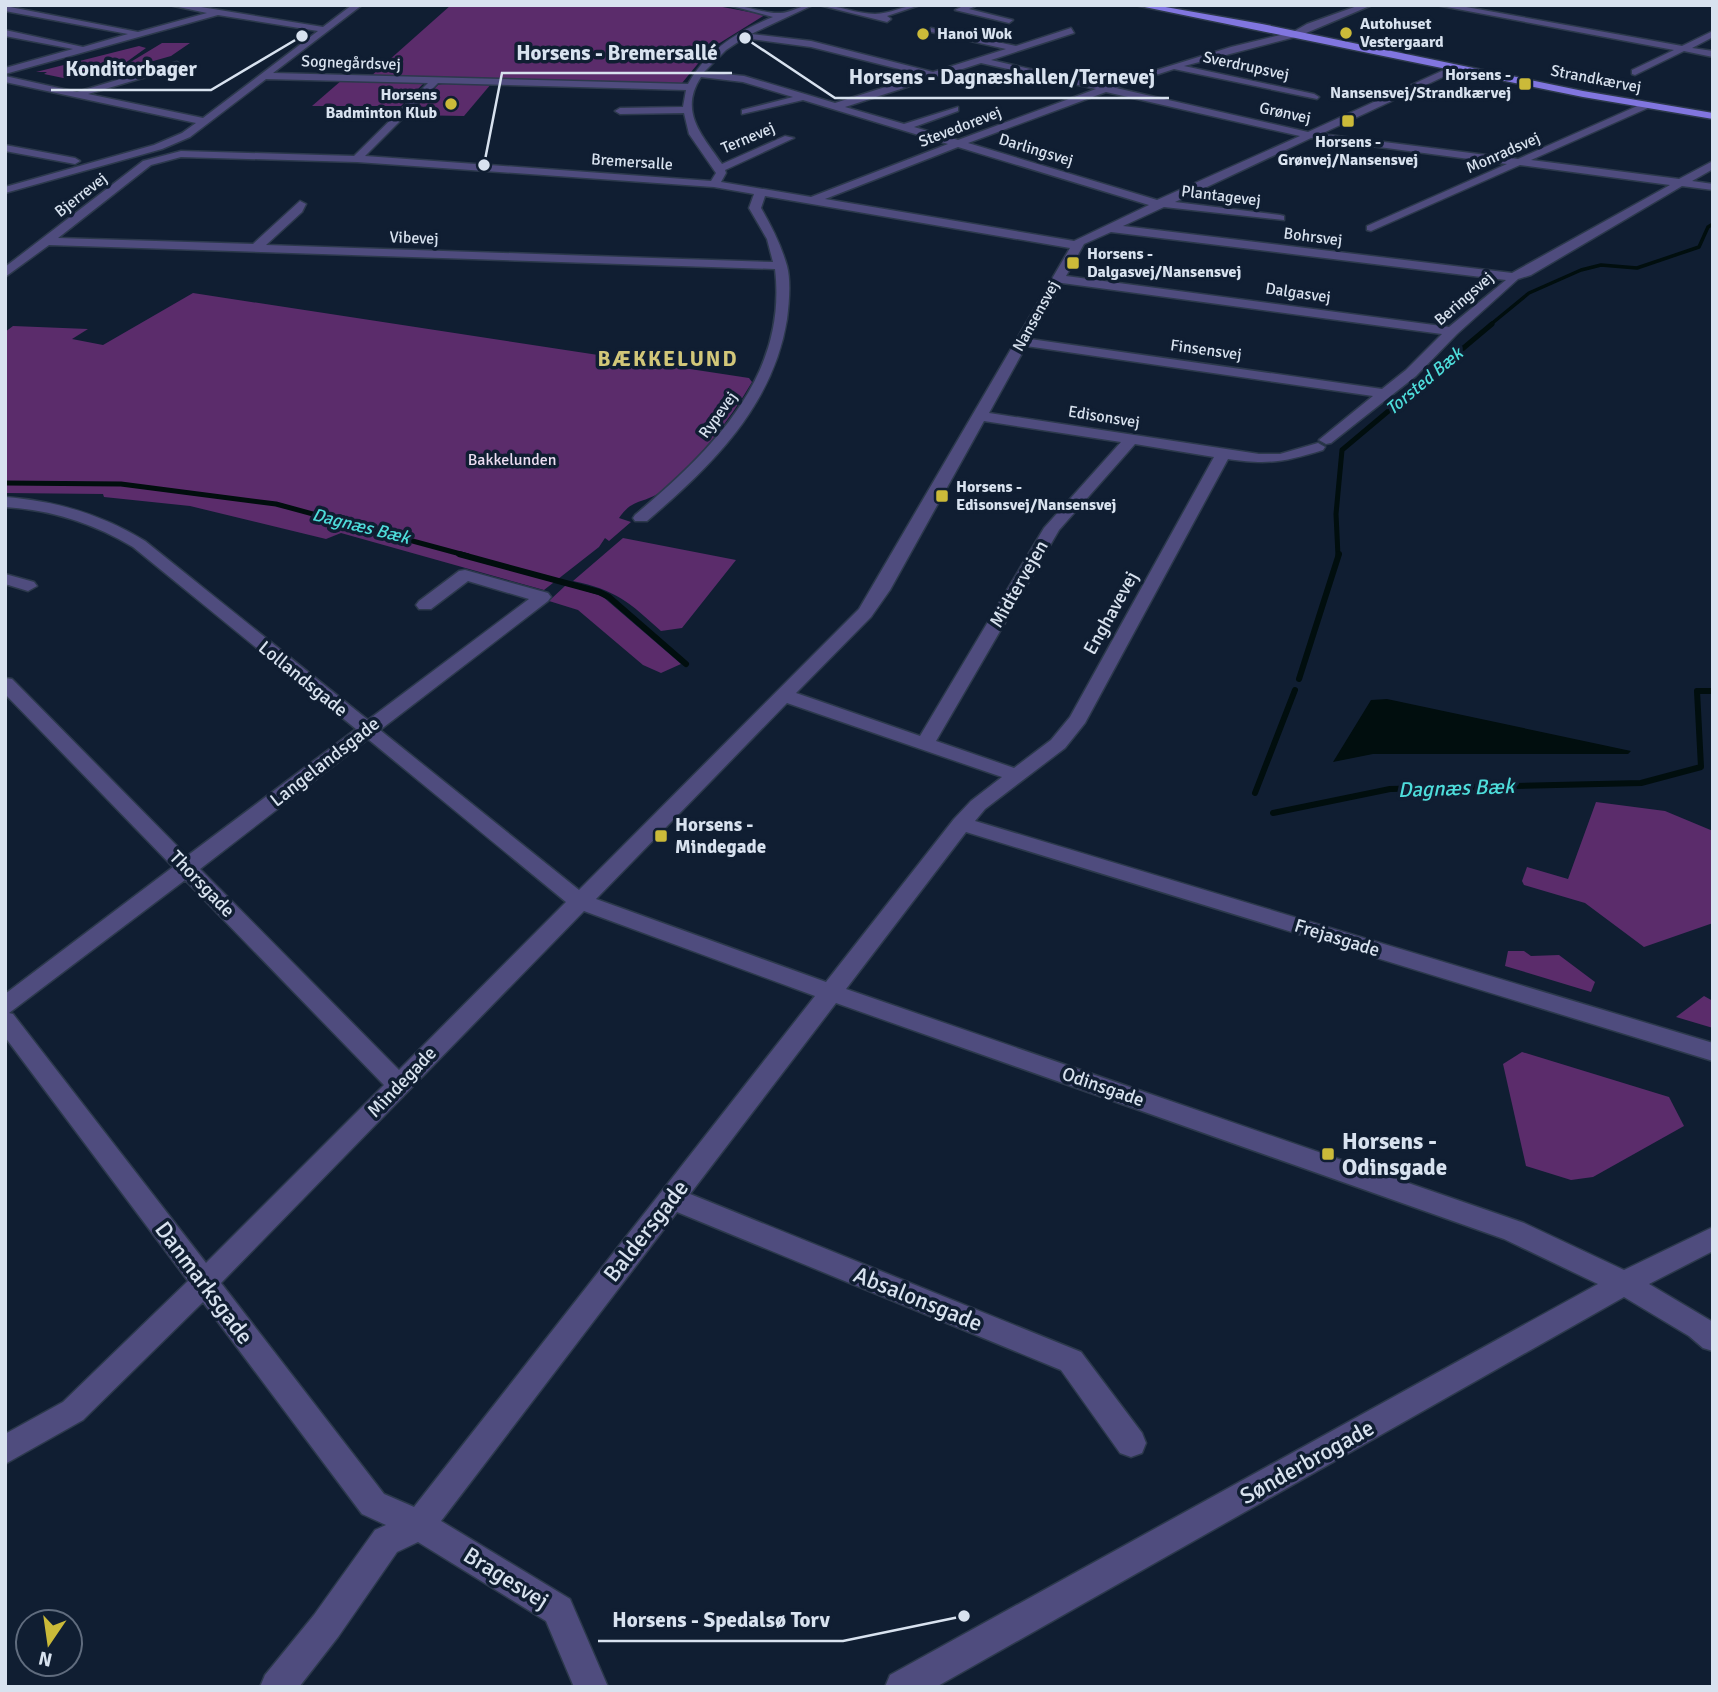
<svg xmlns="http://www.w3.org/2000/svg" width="1718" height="1692" font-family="Signika,sans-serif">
	<rect width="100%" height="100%" fill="#101e32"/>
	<g fill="#5b2c6b">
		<path d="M451 5H712L765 15 710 49 682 83 676 85 370 77Z"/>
		<path d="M162 43H190L171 56 90 79 81 77 68 79 44 74 47 72H36L139 46 146 48 125 63 82 74 89 75 129 63Z"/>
		<path d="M342 80 418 82 423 84 401 106H312Z"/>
		<path d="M446 83 491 84 464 116 409 115 438 85Z"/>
		<path d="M193 293 749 378 752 382C728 423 699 459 663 490 646 504 633 497 619 518L631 522 609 541 605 538 599 547 544 590 341 533 326 539 190 506 104 497 103 494 5 493V332L13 326 88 329 72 339 103 345Z"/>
		<path d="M623 538 736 560 682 628 661 631C629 602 616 590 573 581Z"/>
		<path d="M566 585 602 596 681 664 661 673 643 665 578 610 549 601Z"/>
		<path d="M1596 802 1665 811 1713 831V923L1644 947 1585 903 1524 885 1522 881 1527 867 1568 879Z"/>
		<path d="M1508 951H1524L1531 956 1559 955 1595 982 1591 992 1505 966Z"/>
		<path d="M1704 996 1713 1001V1028L1676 1017Z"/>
		<path d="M1522 1052 1669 1097 1684 1126 1593 1177 1571 1180 1526 1166 1503 1064Z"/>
	</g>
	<path fill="#010e0e" d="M1387 699 1631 751 1628 754H1373L1333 762 1371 700Z"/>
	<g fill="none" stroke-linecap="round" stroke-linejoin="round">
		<path stroke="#010e0e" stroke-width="3.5" d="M1490 325 1529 293 1581 270 1601 265 1637 268 1699 247 1708 227 1713 224"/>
		<g stroke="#010e0e" stroke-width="5">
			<path d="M5 483 121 484 276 504 468 556"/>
			<path d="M1338 556 1336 514 1342 450 1492 324"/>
		</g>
		<g stroke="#010e0e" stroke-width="6">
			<path d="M459 554 599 592 609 597 686 664"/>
			<path d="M1299 679 1339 554"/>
			<path d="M1255 793 1295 690"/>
			<path d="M1273 813 1390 789 1641 783 1701 767 1697 691H1713"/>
		</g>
		<defs>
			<g id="minor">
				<path d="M169 5H189L323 27 352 5H362L273 73 688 84C706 51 738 31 773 17L728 5C745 5 765 14 780 13 791 13 800 5 813 5L751 34 811 41 933 72 1006 49 931 32V28L1016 46 1071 28 1074 33 991 60 1105 86 1231 47 1293 32 1307 24 1360 5H1372L1299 36 1184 66 1314 94 1319 97 1317 99 1174 69 1116 88 1308 132 1455 65 1460 68 1458 70 1321 134 1518 159 1644 103H1650V107L1531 160 1679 179 1713 161V169L1692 181 1713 184V190L1682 186 1531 275 1518 279 1457 334 1416 376 1331 443 1326 444 1319 440 1373 396 1026 346 989 413 1259 454H1280L1318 443 1325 447 1323 450C1284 462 1268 465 1228 459L1085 723 1065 748 985 809 975 821 1713 1043V1061L966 832 846 989 1524 1223 1624 1270 1713 1227V1251L1649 1284 1713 1322V1351L1703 1348 1689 1336 1624 1297 936 1687H885L890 1675 1598 1284 1504 1239 836 1003 690 1194 1081 1352 1142 1433 1146 1443 1142 1453 1131 1457 1120 1453 1061 1370 677 1212 441 1521 570 1599 608 1687H574L546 1621 418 1542 397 1552 338 1637 299 1687H260L265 1675 314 1615 375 1530 386 1525 362 1514 203 1302 83 1420 5 1464V1434L63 1402 188 1281 5 1037V994L173 867 5 694V678L12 679 187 856 356 729 133 547C93 523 52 510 5 507V497C56 501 101 514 145 541L368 720 529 599 468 581 431 609H419L416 605 419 601 459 571 465 570 548 593 551 597 548 601 380 730 579 890 859 609 1070 248 765 196 761 208C772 227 781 245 787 266 791 281 789 303 787 319 773 407 711 466 647 521H635L633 518 635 515C710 451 788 378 775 269L49 245 5 277V267L143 161 181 151 354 156 428 83 266 79 190 137 162 149 5 193V187L154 145 182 133 196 123 5 82V76L77 92 177 62 182 65 180 67 88 94 203 118 318 31 218 15 5 74V68L73 49 5 36V30L83 47 128 34 5 11V6L138 32 207 13ZM744 38 811 47 923 75 835 103 744 76 704 72 726 50ZM981 63 1096 89 958 140 914 127 958 111V107L904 124 845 107ZM701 77 743 82 793 97 742 110V114L803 100 948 144 811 197 721 182 726 173 725 170 794 138 785 136 722 164C703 136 678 112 701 77ZM438 83 686 90 683 107 620 108 615 111 620 114 684 113 689 134 716 173 711 181 365 156ZM1106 92 1300 136 1157 200 968 143ZM1311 138 1507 164 1367 226V230L1371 231 1520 165 1670 185 1512 273 1123 226 1164 207 1284 220V216L1280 215 1175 202ZM958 147 1149 205 1074 241 825 199ZM181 157 357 162 714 187 754 194 749 208 767 239 773 262 266 245 302 212 306 204 300 201 253 244 58 238 151 165ZM1111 232 1506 280 1449 327 1066 276 1084 244ZM1062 283 1442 334 1406 370 1382 389 1030 339ZM984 421 1121 442 1044 528 920 736 796 693 871 617 890 590ZM1135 444 1214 457 1070 717 1051 740 1014 768 936 741 1059 530ZM787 703 1002 777 971 801 954 819 826 982 596 899ZM368 739 566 902 399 1070 200 869ZM185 880 384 1085 206 1263 13 1014 9 1013ZM584 911 815 996 414 1507 384 1494 221 1283Z"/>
				<path d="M819 5C838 5 857 14 875 14 890 14 904 5 920 5L887 16 891 19 887 22Z"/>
				<path d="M965 5H978L969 9 1013 20 1009 23 955 10Z"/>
				<path d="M1436 5H1455L1682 46 1713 31V37L1692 48 1713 51V57L1684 51 1635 75 1632 74V70L1674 50Z"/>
				<path d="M5 145 75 158 80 161 75 164 5 151Z"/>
				<path d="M5 574 34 582 37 586 28 591 5 584Z"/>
			</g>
			<path id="major" d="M1135 5H1154L1262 24 1583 91 1713 113V119L1583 97Z"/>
		</defs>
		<use href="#minor" stroke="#2c394c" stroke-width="3"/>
		<use href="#major" stroke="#2c394c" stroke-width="3"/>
		<use href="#minor" fill="#4f4c7e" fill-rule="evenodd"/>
		<use href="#major" fill="#8176df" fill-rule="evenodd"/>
	</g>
	<g fill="#cbba39" stroke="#101e32" stroke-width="2.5">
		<circle cx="1346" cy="33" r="7"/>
		<circle cx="923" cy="34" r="7"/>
		<rect x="1518" y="77" width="14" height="14" rx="3.5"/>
		<circle cx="451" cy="104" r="7"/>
		<rect x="1341" y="114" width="14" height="14" rx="3.5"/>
		<rect x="1066" y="256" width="14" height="14" rx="3.5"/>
		<rect x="935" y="489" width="14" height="14" rx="3.5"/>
		<rect x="654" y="829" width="14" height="14" rx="3.5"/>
		<rect x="1321" y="1147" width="14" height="14" rx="3.5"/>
	</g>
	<g text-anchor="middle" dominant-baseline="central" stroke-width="7" stroke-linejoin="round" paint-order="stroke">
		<g font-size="16" font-weight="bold" fill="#d8e2ef" stroke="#101e32" text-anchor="start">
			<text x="1360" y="24">Autohuset<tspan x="1360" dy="18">Vestergaard</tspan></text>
			<text x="937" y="34">Hanoi Wok</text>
			<text x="1511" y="75" text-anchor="end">Horsens -<tspan x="1511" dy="18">Nansensvej/Strandkærvej</tspan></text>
			<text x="437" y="95" text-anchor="end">Horsens<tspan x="437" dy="18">Badminton Klub</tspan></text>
			<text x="1348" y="142" text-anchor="middle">Horsens -<tspan x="1348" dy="18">Grønvej/Nansensvej</tspan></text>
			<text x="1087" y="254">Horsens -<tspan x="1087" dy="18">Dalgasvej/Nansensvej</tspan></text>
			<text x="956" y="487">Horsens -<tspan x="956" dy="18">Edisonsvej/Nansensvej</tspan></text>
		</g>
		<g font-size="16" fill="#d8e2ef" stroke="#101e32">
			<text transform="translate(351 63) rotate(2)">Sognegårdsvej</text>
			<text transform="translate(1246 66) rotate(12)">Sverdrupsvej</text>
			<text transform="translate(1596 79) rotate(11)">Strandkærvej</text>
			<text transform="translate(1285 113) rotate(12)">Grønvej</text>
			<text transform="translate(960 127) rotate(-21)">Stevedorevej</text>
			<text transform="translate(748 138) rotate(-23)">Ternevej</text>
			<text transform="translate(1036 150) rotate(17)">Darlingsvej</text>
			<text transform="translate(1503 153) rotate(-24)">Monradsvej</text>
			<text transform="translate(632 162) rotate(4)">Bremersalle</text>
			<text transform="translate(81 195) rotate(-38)">Bjerrevej</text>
			<text transform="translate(1221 196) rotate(7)">Plantagevej</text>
			<text transform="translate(1313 237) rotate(7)">Bohrsvej</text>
			<text transform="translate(414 238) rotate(2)">Vibevej</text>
			<text transform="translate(1298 293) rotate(8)">Dalgasvej</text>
			<text transform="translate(1464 299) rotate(-41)">Beringsvej</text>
			<text transform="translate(1036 316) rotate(-61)">Nansensvej</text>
			<text transform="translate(1206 350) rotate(8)">Finsensvej</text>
			<text transform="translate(718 415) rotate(-54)">Rypevej</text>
			<text transform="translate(1104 417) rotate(9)">Edisonsvej</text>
		</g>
		<g font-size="16" fill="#ecdef2" stroke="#101e32">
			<text x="512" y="460">Bakkelunden</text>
		</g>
		<g font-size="18" font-style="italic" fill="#4edddb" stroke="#101e32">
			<text transform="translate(1424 381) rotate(-40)">Torsted Bæk</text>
			<text transform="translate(361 526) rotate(14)">Dagnæs Bæk</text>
		</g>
		<g font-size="19" fill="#d8e2ef" stroke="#101e32">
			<text transform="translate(1019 584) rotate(-60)">Midtervejen</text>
			<text transform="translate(1111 613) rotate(-61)">Enghavevej</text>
			<text transform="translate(303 679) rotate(39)">Lollandsgade</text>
			<text transform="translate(325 762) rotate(-38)">Langelandsgade</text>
			<text transform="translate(202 884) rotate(46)">Thorsgade</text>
			<text transform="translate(1337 938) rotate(17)">Frejasgade</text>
			<text transform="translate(402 1082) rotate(-46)">Mindegade</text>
			<text transform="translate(1103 1087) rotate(19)">Odinsgade</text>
		</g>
		<g font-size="19" font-weight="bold" fill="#d8e2ef" stroke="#101e32" text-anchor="start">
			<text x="675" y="825">Horsens -<tspan x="675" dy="22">Mindegade</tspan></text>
		</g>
		<g font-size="21" font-weight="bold" letter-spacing="2" fill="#d2c779" stroke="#101e32">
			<text x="668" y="359">BÆKKELUND</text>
		</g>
		<g font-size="21" font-style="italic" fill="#4edddb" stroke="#101e32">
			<text transform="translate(1456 788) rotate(-2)">Dagnæs Bæk</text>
		</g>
		<g font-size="23" font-weight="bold" fill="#d8e2ef" stroke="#101e32" text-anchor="start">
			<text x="1342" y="1141">Horsens -<tspan x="1342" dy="26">Odinsgade</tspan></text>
		</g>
		<g font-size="23" fill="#d8e2ef" stroke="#101e32">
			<text transform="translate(646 1231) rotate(-52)">Baldersgade</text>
			<text transform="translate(204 1283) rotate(53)">Danmarksgade</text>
			<text transform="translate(918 1299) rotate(22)">Absalonsgade</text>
			<text transform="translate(1307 1462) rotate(-29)">Sønderbrogade</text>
			<text transform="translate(506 1578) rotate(32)">Bragesvej</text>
		</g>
	</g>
	<path fill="none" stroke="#d8e2ef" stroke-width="2.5" d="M484 165L502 73H732M302 36L211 90H51M745 38L835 98H1169M964 1616L843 1641H598"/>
	<g fill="#d8e2ef" stroke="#101e32" stroke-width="2.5">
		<circle cx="484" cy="165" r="7"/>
		<circle cx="302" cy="36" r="7"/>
		<circle cx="745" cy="38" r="7"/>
		<circle cx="964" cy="1616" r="7"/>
	</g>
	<g font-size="21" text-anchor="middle" font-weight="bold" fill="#d8e2ef" stroke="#101e32" stroke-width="7" stroke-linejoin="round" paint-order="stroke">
		<text x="617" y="60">Horsens - Bremersallé</text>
		<text x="131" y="76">Konditorbager</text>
		<text x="1002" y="84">Horsens - Dagnæshallen/Ternevej</text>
		<text x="721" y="1627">Horsens - Spedalsø Torv</text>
	</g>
	<rect width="1718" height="1692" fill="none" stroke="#d8e2ef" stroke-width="14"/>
	<g transform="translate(49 1643) rotate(193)"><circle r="33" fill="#101e32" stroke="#606c7e" stroke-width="2"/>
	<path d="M0-5L12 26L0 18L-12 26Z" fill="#cbba39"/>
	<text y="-10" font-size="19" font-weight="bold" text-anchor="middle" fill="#d8e2ef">N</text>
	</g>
</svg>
